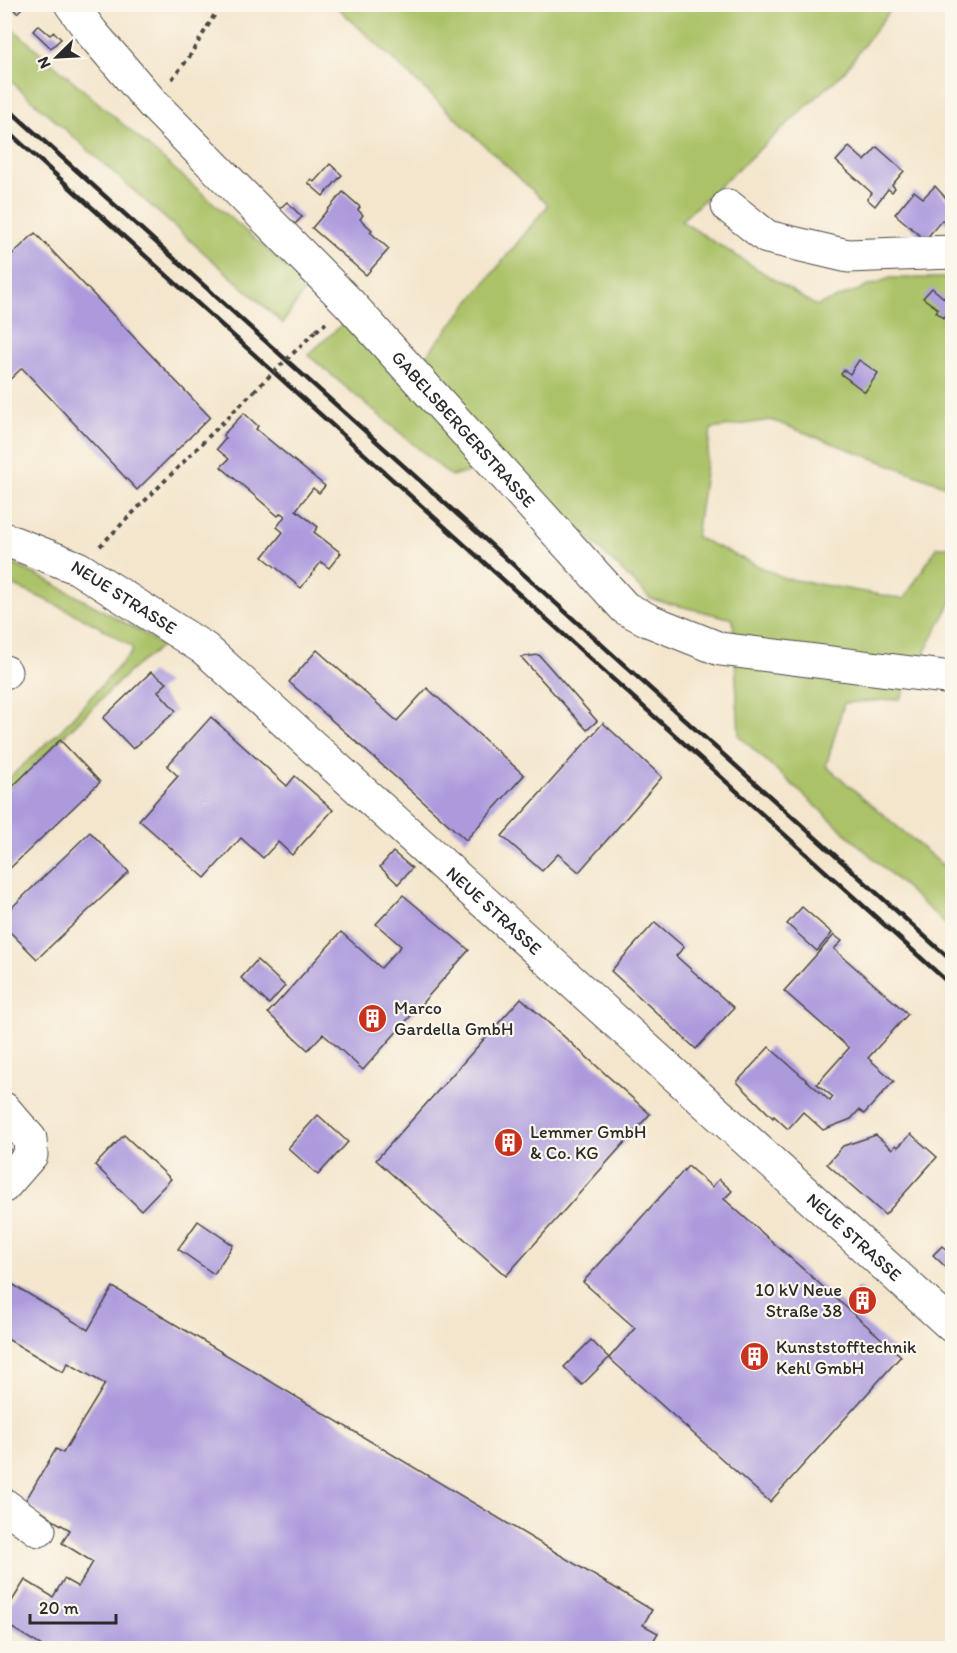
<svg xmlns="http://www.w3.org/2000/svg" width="957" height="1653" font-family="Itim,sans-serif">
	<rect width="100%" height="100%" fill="#fbf7ec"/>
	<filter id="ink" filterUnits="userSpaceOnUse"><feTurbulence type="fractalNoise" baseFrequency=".0167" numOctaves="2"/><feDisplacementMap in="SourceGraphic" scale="12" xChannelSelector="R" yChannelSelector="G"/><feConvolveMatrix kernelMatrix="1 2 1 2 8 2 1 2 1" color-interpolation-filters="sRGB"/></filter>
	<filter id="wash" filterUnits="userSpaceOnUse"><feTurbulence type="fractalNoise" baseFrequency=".008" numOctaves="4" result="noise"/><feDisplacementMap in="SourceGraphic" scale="24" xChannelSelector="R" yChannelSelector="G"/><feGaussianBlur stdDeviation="1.35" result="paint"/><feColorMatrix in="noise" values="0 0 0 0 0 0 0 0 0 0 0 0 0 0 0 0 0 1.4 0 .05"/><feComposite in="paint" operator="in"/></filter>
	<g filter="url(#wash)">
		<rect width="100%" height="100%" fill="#f4e6cd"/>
		<g fill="#abc268" stroke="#6b764a" stroke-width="1.5">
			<path d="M335 5H894L843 73 681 221 816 306 890 278H952V471L944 485 771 420 711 429 696 537 784 578 904 599 937 547H952V600L900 699 844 703 826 766 952 873V930L739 736 733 619 651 599 511 463 451 476 308 355 346 321 408 378 548 205Z"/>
			<path d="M5 22 308 285 283 323 5 76Z"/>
			<path d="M5 560 47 580 138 630 162 646 130 671 12 787 6 781 62 729 132 652V647C92 620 48 600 5 582Z"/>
		</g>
		<g id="blocks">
			<g fill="#ac9add">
				<path d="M9 4H26L17 13Z"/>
				<path d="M38 25 50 35 54 32 61 39 51 48 33 31Z"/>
				<path d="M849 147 865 161 877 147 904 171 892 185 895 188 892 192 888 189 875 206 867 199 872 193 836 161Z"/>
				<path d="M330 164 342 175 323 196 308 183 311 179 314 182Z"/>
				<path d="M935 186 952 205V220L948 225 942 220 925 240 895 214 914 191 923 198Z"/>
				<path d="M343 192 360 207 358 210 363 215 360 219 372 230 370 232 389 249 366 275 312 228Z"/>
				<path d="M287 202 302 217 293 226 278 210Z"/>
				<path d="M35 233 210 417 137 490 22 368 4 385V262Z"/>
				<path d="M932 288 952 305 944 318 936 312 938 309 923 298Z"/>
				<path d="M859 360 878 373 865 392 841 374 844 370 850 374Z"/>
				<path d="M244 413 258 426 256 429 325 486 319 493 313 488 296 510 318 527 314 532 341 553 329 568 321 562 301 588 263 557 283 532 277 527 285 516 281 513 278 516 221 467 229 459 217 449 226 438 223 435Z"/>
				<path d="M317 650 397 721 427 688 524 775 466 840 289 682Z"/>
				<path d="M539 655 597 721 587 730 521 657Z"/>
				<path d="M151 672 167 683 158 691 176 711 133 749 103 718Z"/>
				<path d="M211 717 287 786 295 776 333 810 292 855 278 842 263 858 241 838 205 878 139 820 178 776 167 766Z"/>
				<path d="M603 723 662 777 579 872 558 854 542 871 502 836Z"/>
				<path d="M60 740 100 782 4 874V779L12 787Z"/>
				<path d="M90 832 129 872 37 959 4 926V915Z"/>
				<path d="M393 852 412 868 398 884 380 867Z"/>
				<path d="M403 895 469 950 363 1070 323 1034 308 1050 268 1013 341 932 381 968 401 946 376 924Z"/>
				<path d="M802 907 832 933 817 951 787 924Z"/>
				<path d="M655 922 684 947 676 956 734 1008 696 1049 611 971Z"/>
				<path d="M834 935 842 941 834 949 908 1014 868 1058 894 1081 864 1114 859 1110 851 1119 823 1130 803 1112 788 1129 774 1116 773 1118 737 1082 769 1047 830 1101 833 1097 817 1084 849 1048 784 991Z"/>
				<path d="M257 960 285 986 269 1004 241 978Z"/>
				<path d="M521 998 650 1114 506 1276 376 1160Z"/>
				<path d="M318 1115 348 1142 318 1175 288 1148Z"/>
				<path d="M911 1134 937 1157 885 1215 827 1164 843 1146 876 1135 892 1149 896 1145 898 1147Z"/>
				<path d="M124 1135 171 1179 141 1210 95 1165Z"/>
				<path d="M4 1144 16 1154 4 1166Z"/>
				<path d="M688 1166 712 1187 719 1179 732 1191 724 1199 901 1356 770 1502 609 1358 635 1328 583 1282Z"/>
				<path d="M198 1221 233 1245 214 1274 178 1249Z"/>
				<path d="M942 1246 952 1255 950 1271 933 1255Z"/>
				<path d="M7 1281 88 1330 113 1287 652 1610 643 1625 658 1633 649 1648H41L42 1646 4 1623V1614L25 1580 53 1597 64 1579 78 1587 93 1562 62 1543 70 1530 24 1503 56 1449 63 1453 105 1384 68 1363 63 1372 4 1337V1286Z"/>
				<path d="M859 1287 875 1304 867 1313 850 1297Z"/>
				<path d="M591 1340 609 1358 582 1385 564 1367Z"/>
			</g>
		</g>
	</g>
	<g filter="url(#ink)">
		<use href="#blocks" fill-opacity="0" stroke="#494743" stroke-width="1.5"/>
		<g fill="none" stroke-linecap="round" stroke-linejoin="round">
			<defs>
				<g id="minor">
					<path id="s1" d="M71 4 92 33 153 104 349 303 625 608 650 621 720 649 952 678"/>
					<path d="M728 206 767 237 848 256 952 252"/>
					<path id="s2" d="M4 539 78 568 205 649 952 1326"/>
					<path d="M4 672H5"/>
					<path d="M4 1109 30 1139 31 1155 4 1186"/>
					<path d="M4 1505 39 1530"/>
				</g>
			</defs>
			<use href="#minor" stroke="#494743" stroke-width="35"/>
			<g stroke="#494743" stroke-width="4" stroke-dasharray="4.5 4.5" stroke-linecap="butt">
				<path d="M172 79 188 59 221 4"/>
				<path d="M316 331 326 323"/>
				<path d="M100 546 254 391"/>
			</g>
			<use href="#minor" stroke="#fff" stroke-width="33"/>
			<g stroke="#2b2b2b" stroke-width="4.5">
				<path d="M4 105 952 961"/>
				<path d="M4 128 952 986"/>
			</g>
			<path stroke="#494743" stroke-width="4" stroke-dasharray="4.5 4.5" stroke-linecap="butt" d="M254 391 316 331"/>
		</g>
	</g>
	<defs>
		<symbol id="building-disc" viewBox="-11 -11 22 22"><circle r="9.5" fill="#c8321e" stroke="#fbf7ec"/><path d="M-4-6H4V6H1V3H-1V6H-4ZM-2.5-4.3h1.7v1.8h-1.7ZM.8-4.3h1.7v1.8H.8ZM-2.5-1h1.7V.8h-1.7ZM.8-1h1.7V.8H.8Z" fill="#fff"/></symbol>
	</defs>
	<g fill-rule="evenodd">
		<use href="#building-disc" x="356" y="1002" width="33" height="33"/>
		<use href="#building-disc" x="492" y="1126" width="33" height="33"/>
		<use href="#building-disc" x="846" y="1284" width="33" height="33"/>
		<use href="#building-disc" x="738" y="1340" width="33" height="33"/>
	</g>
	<g text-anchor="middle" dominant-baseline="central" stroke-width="4.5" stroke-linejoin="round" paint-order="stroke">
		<g font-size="18" fill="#2b2b2b" stroke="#fbf7ec">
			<text stroke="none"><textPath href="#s1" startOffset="579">GABELSBERGERSTRASSE</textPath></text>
			<text stroke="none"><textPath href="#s2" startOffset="134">NEUE STRASSE</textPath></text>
			<text stroke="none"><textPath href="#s2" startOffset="620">NEUE STRASSE</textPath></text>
			<text stroke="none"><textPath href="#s2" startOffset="1106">NEUE STRASSE</textPath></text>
		</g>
		<g font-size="18" fill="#2b2b2b" stroke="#fbf7ec" text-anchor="start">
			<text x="394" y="1008">Marco<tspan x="394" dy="21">Gardella GmbH</tspan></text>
			<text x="530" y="1132">Lemmer GmbH<tspan x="530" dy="21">&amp; Co. KG</tspan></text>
			<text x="842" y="1290" text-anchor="end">10 kV Neue<tspan x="842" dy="21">Straße 38</tspan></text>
			<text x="776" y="1347">Kunststofftechnik<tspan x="776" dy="21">Kehl GmbH</tspan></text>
		</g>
	</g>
	<rect width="957" height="1653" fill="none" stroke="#fbf7ec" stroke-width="24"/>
	<g transform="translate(57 57) rotate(246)" stroke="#fbf7ec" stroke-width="4.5" paint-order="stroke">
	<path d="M0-4.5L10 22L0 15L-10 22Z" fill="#2b2b2b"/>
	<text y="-9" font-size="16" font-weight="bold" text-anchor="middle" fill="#2b2b2b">N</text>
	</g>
	<path d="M30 1614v9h86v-9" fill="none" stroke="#2b2b2b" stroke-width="3"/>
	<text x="39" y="1614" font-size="18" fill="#2b2b2b" stroke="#fbf7ec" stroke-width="4.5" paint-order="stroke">20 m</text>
</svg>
